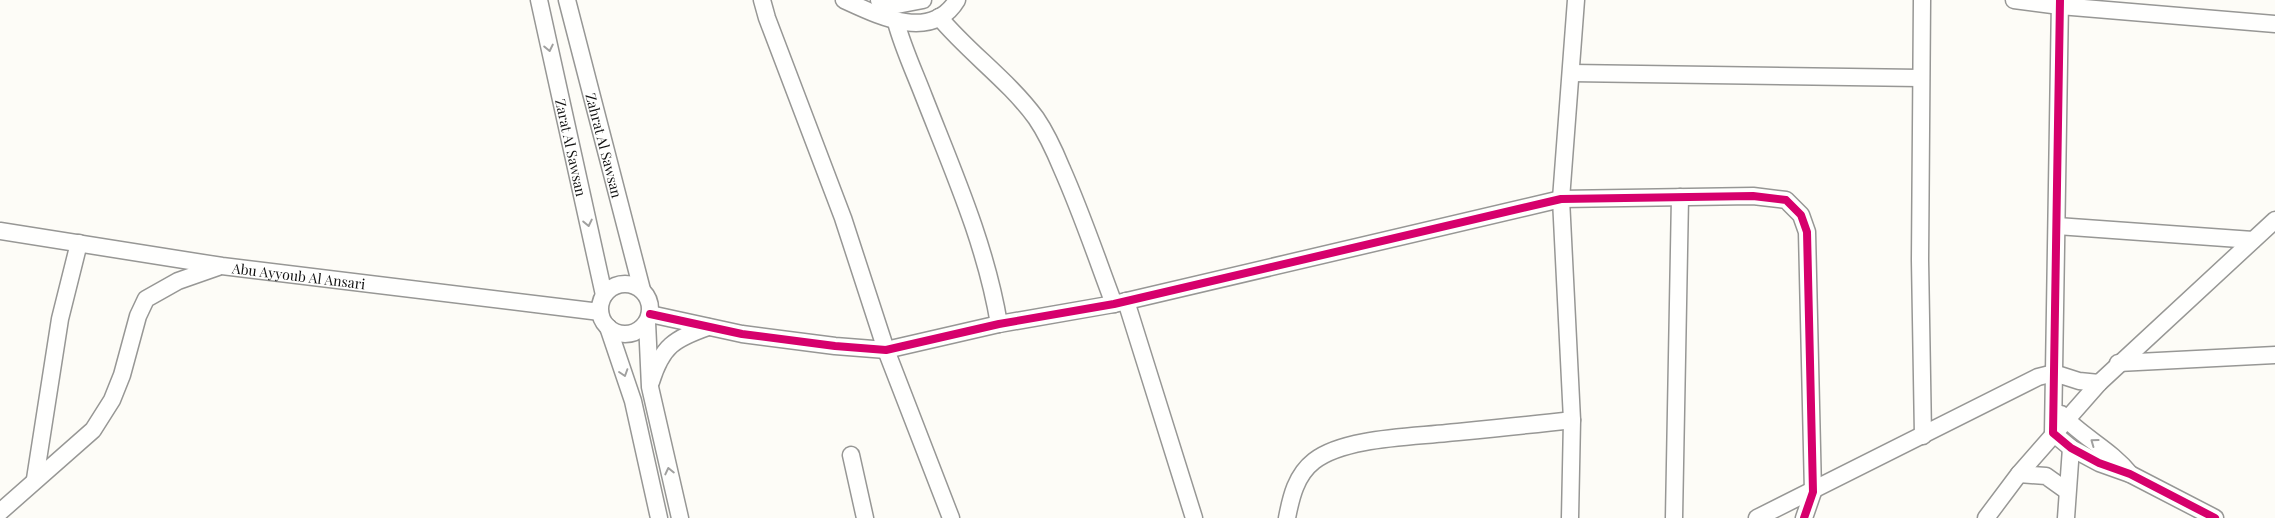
<svg xmlns="http://www.w3.org/2000/svg" width="2275" height="518" font-family="'Playfair Display',serif">
	<rect width="100%" height="100%" fill="#fdfcf7"/>
	<g fill="none" stroke-linecap="round" stroke-linejoin="round">
		<defs>
			<g id="minor">
				<path id="s1" d="M539 0 604 295"/>
				<path id="s2" d="M567 0 642 290"/>
				<path d="M762 0 767 18 843 218 886 350 951 518"/>
				<path d="M844 0C877 15 931 43 957 0"/>
				<path d="M879 0 897 5 923 0"/>
				<path d="M1922 0 1920 260 1923 436"/>
				<path d="M2014 0 2060 6 2275 24"/>
				<path d="M2060 0 2053 433 2071 448 2099 463 2130 474 2215 518"/>
				<path d="M939 17C969 53 1008 80 1036 118 1047 134 1055 152 1062 169 1082 214 1097 259 1114 304"/>
				<path d="M896 22C903 48 914 71 924 97 953 171 986 245 999 324"/>
				<path d="M1571 73 1920 78"/>
				<path d="M2057 226 2253 240"/>
				<path id="s3" d="M0 231 222 266 600 312"/>
				<circle cx="625" cy="309" r="25"/>
				<path d="M1126 301 1194 518"/>
				<path d="M650 314 742 334 835 346 886 350 999 324 1114 304 1561 199 1753 196 1786 200 1801 215 1807 232 1813 492 1804 518"/>
				<path d="M647 322 650 387 680 518"/>
				<path d="M608 327 633 401 659 518"/>
				<path d="M2118 363 2275 355"/>
				<path d="M651 382C662 346 674 339 708 327"/>
				<path d="M2061 414C2082 437 2111 450 2130 474"/>
				<path d="M851 455 865 518"/>
				<path d="M2019 474 2046 476 2067 491"/>
				<path d="M35 479 60 319 79 243"/>
				<path d="M0 512 93 430 112 400 122 375 138 316 146 299 178 281 218 267"/>
				<path d="M1287 518C1291 497 1296 475 1314 461 1343 438 1410 437 1447 433 1488 429 1530 425 1572 420"/>
				<path d="M1570 518 1572 420 1561 199 1576 0"/>
				<path d="M1674 518 1680 197"/>
				<path d="M1757 518 2038 377 2054 373 2079 381 2099 383"/>
				<path d="M1986 518 2019 474 2099 383 2275 220"/>
				<path d="M2066 518 2071 448"/>
			</g>
		</defs>
		<use href="#minor" stroke="#979795" stroke-width="19"/>
		<use href="#minor" stroke="#fffffe" stroke-width="16"/>
		<defs>
			<g id="cycleway">
				<path d="M2060 0 2053 433 2071 448 2099 463 2130 474 2215 518"/>
				<path d="M650 314 742 334 835 346 886 350 999 324 1114 304 1561 199 1753 196 1786 200 1801 215 1807 232 1813 492 1804 518"/>
			</g>
		</defs>
		<use href="#cycleway" stroke="#fff" stroke-width="11"/>
		<use href="#cycleway" stroke="#d6006c" stroke-width="8"/>
	</g>
	<defs><path id="oneway-chevron" d="M-2-3.5L2.5 0L-2 3.5" fill="none" stroke-width="1.6" stroke-linecap="round" stroke-linejoin="round" transform="scale(1.25)"/></defs>
	<g stroke="#a0a09f">
		<use href="#oneway-chevron" transform="translate(549 48) rotate(78)"/>
		<use href="#oneway-chevron" transform="translate(588 223) rotate(78)"/>
		<use href="#oneway-chevron" transform="translate(624 373) rotate(72)"/>
		<use href="#oneway-chevron" transform="translate(2094 442) rotate(-144)"/>
		<use href="#oneway-chevron" transform="translate(669 471) rotate(-103)"/>
	</g>
	<g text-anchor="middle" dominant-baseline="central" stroke-width="5" stroke-linejoin="round" paint-order="stroke">
		<g font-size="14" fill="#111" stroke="#fff">
			<text stroke="none"><textPath href="#s2" startOffset="150">Zahrat Al Sawsan</textPath></text>
			<text stroke="none"><textPath href="#s1" startOffset="151">Zarat Al Sawsan</textPath></text>
			<text stroke="none"><textPath href="#s3" startOffset="302">Abu Ayyoub Al Ansari</textPath></text>
		</g>
	</g>
</svg>
